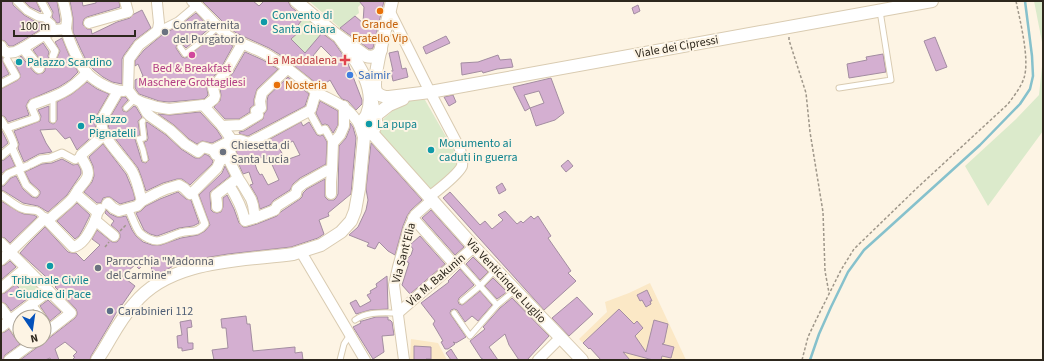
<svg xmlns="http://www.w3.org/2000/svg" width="1044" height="361" font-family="'Source Sans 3',sans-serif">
	<rect width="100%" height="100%" fill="#fdf4e4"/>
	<g fill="#fbe8c6">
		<path d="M650 283 686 360H601L590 348 589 349 579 339 607 312 605 302 629 293Z"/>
		<path d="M411 339 438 343 447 360H410Z"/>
	</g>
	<g fill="#dbeacb">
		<path d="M309 1H359L361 4 358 7 359 13 340 28Z"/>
		<path d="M1034 1H1043V47Z"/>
		<path d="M305 15 324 31 305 53 289 41 299 31 296 28Z"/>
		<path d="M1043 57V131L988 206 965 166 1015 120 1039 95Z"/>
		<path d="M423 98 425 100 456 154C458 159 458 164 455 169L431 190 379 132 380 122 405 100Z"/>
		<path d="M27 273 44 291 31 302 15 282Z"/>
	</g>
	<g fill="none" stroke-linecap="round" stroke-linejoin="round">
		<path stroke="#86c1cc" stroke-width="2.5" d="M810 360 819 334 831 307 848 272 864 250 884 232 980 145 1020 104 1030 89 1033 76 1032 56 1025 1"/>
	</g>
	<g fill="#d4afd1" stroke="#a38da1" fill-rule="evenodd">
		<path d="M1 1H12L13 5 24 15 36 22 43 23 47 26 20 42 13 46H9L5 41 1 40Z"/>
		<path d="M24 1H36L41 12 30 7Z"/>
		<path d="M47 1H57L60 19V22L58 23H57L52 17 53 12Z"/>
		<path d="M70 1H82L83 6 96 3V1H119L120 7 87 17 84 19 83 22V25L87 29H91L92 34 117 22 130 18 134 14 142 10 151 28 135 40 124 55 122 59V84L112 82 103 77 93 69 87 62 81 50 73 32V18Z"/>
		<path d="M202 1H253L259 6 264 1H288L291 7 304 17 296 28 300 31 291 39 305 53 322 33 334 42 347 61 362 100V104L356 110 348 101 342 99 338 94 330 80 321 87 297 68 279 54 269 48 236 33 227 26ZM321 46 333 58 323 65 313 56Z"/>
		<path d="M359 1H384L373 48 371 49H369L340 28 355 16 363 23 364 7Z"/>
		<path d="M638 5 640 11 634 14 632 8Z"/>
		<path d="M196 13 210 28 186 48 182 44H177L176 48 182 57 185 58 187 57 216 34 223 40 233 46 222 66 208 84 207 89 208 95 204 99 169 102 159 101 139 94 135 88V80L143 76 138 64 135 66V61L144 50 162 35 180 25Z"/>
		<path d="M446 36 450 43 426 54 423 47Z"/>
		<path d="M935 37 947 67 936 71 924 41Z"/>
		<path d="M62 38 69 55 78 72 70 80 59 87 29 100 26 106 29 115 8 122 5 117 1 115V89L18 80 20 78V74L14 62 21 56 34 72 37 74 43 73 45 71V67L33 50 43 43 49 52 48 56 49 59 52 61H54L57 58 60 51 55 42Z"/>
		<path d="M398 51 402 69 406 68 408 77 393 81 391 71H393L389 53Z"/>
		<path d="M245 52 263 60 278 69 257 89 254 99V105L250 108V112L239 119H225L214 107 220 101 221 95 220 89 233 73Z"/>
		<path d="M883 54 886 72 849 78 847 64 867 60 866 57Z"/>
		<path d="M498 55 500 60 511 59 513 67 497 69 483 73 482 71 462 75 461 63 478 62Z"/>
		<path d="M1 57 3 58V62L9 74 1 78Z"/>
		<path d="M288 77 309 94 305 106 248 136 240 134 239 132 244 131 263 119 264 114 267 110V101L268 96Z"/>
		<path d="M551 78 564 113 555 120 536 126 530 108 525 111 513 87ZM539 91 544 103 530 108 524 95Z"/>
		<path d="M87 82 97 89 109 94 97 115 95 125 97 132 77 150 70 137 65 139 56 129 40 130 46 143 52 152 39 154 24 162 18 148 19 144 14 131 40 121 41 116 38 110 49 106V122L53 124 55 123 57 120V102L72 94Z"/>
		<path d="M453 95 456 102 449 106 444 97Z"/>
		<path d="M122 97H125L128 100 122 107 123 111 127 112 134 106 136 107 142 117 138 121 140 135 137 136 135 139 142 162 146 163 149 160 144 142 147 141 148 138 146 123 147 122 166 135 181 149 195 158H200L205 154 209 156 213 161 212 164 190 185 182 179H177L163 183 146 191 141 176 138 168 117 141 109 129 108 124 109 119Z"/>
		<path d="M320 101 338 111V125L333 133 328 125 325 124 322 125 316 113Z"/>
		<path d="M200 112 217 130 222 138 212 143 202 141 197 144 189 139 174 125 158 114 170 115Z"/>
		<path d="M301 122 303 126 309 122 317 135 320 136 323 135 327 142 326 164 300 178 293 184 290 190 274 200 270 205 260 209 257 197 250 185 253 184 249 172 243 174 236 158 237 154 235 146H239L247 149H252ZM293 141 300 155 286 160 279 148ZM265 156 266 159 269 158 279 180 268 185 262 174 260 175 257 170 254 161Z"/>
		<path d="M350 123 353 127 356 138 351 194 328 213 329 216 319 220 324 234 318 238 291 247 228 254 192 260 175 265 152 278 151 257 139 269 135 265 122 276 135 286 122 305 121 304 110 324 91 356 90 360H72L75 357 73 356 77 352 65 342 55 349 59 360H51L50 358 45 360H20L39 346 44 340 48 339 75 318 77 315V312L76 309 57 289 55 287 56 286 20 253 29 243 45 227 68 252 72 253H76L84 261 100 245 92 239 97 230 112 242H117L120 238V234L118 231 111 225 114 221 105 213 106 210 110 214 117 217H121L126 216 132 230 136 236 143 242 152 245H161L181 238 198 235 205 231 210 225 199 195 222 173 225 166 230 176 210 192V196L211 210 213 212 217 213 221 212 223 207V198L227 195 234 209 239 223 243 227H247L257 224 277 216 282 211 300 199 302 197 303 193 307 189 325 179V197L328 200H334L336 198 338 194 339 146 346 138 350 128Z"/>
		<path d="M1 129 8 143 1 149Z"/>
		<path d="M371 143 422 200 411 210 407 216 403 226 395 255 388 251 379 242 375 249 367 246 369 243 349 235 358 227 366 210 368 200 366 189Z"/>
		<path d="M103 144 126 174 133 191 135 199 134 200 120 204 110 197H107L103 198 101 203H97L84 192 92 182 94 176 93 166 89 157Z"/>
		<path d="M10 155 15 166 6 170 1 174V161L4 160Z"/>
		<path d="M62 159 73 165 78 164 81 170V174L67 195 48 212 38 206 23 203 4 191 1 190V186H4L11 178 16 176 23 189 32 197 37 198 40 194V191L30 182 25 172 42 164 52 163Z"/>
		<path d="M568 160 573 166 566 172 561 166Z"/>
		<path d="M502 183 506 190 499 194 496 187Z"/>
		<path d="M178 192 186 199 191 200 199 223 193 226 179 228 157 236 150 234 144 230 136 213 141 211 146 206 160 199Z"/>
		<path d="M450 192 480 225 485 221 492 229 503 220 498 215 505 211 517 224 521 221 523 223 531 216 534 219 538 216 551 236 548 238 571 271 568 273 576 281 544 310 443 198Z"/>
		<path d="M1 201 19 212 24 214 34 215 37 217 10 243 5 238 1 237Z"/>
		<path d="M77 203 90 215 83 229 79 236 75 239 57 221Z"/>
		<path d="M431 210 464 247 455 255 422 218Z"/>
		<path d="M420 236 445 264 410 294 402 285 409 263 406 261 407 259 411 255 413 249 411 246V244Z"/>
		<path d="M473 257 488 272 480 280 466 264Z"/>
		<path d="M10 261 16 267 1 280V266L5 265Z"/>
		<path d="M460 269 474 285 459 298 458 301 459 304 462 305 464 304 480 291 492 305 478 321 472 316 465 322 457 310 454 309 451 310 450 313 451 315 466 337 456 343 453 342 455 344 448 349H445L441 342 443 341 433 324 435 321 421 303 449 282 448 281Z"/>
		<path d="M387 276 388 309 370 310 356 314 350 303 356 300 360 307 371 301 367 295 371 293 370 291 377 287 376 284Z"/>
		<path d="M493 278 507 292 497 299 485 286Z"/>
		<path d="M16 284 27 299 11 311 6 304 1 302V294L5 293Z"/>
		<path d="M647 290 652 301H650L651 304 646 307 642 300 640 301 637 295Z"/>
		<path d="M577 297 593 314 569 336 552 318Z"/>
		<path d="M512 298 549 336 527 360H519L509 345 505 334 489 347 498 360H484L481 358 470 341 485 329 483 327 500 308Z"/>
		<path d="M48 300 61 312 50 321 40 306Z"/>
		<path d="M619 309 634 324 637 321 643 328 635 336 646 352 654 320 668 324 664 343 662 344 674 347 671 358 662 356 661 360H653L623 352 630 360H601L590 348 589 349 583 343Z"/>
		<path d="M33 311 38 317H25Z"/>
		<path d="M246 316 247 324H250L253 351 295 347V353L302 352 303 360H214L212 350 228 348 226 328H222L221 319Z"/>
		<path d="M376 317H388V320H390L392 322 394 335 382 336 384 352 373 359 353 327 361 323 360 321H362Z"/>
		<path d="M191 320 192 327 187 328 188 343H193V349L182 351V348H178L177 336 182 335 180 322Z"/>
		<path d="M9 329 15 338 23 342 5 355 3 360H1V333L5 332Z"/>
		<path d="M414 346 431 347V359H426V360H414Z"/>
		<path d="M451 349 458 360H451L446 353Z"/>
	</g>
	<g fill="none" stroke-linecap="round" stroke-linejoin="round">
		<defs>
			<g id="service">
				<path d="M180 47 185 54 201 42 218 27"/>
				<path d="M839 88 891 80 880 11"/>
				<path d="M126 108 135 99"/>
				<path d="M53 120V97"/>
				<path d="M143 121 142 122 144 138 139 139 143 150 145 159"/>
				<path d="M458 261 497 305"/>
				<path d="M462 301 480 286 495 270"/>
				<path d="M33 304 43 317"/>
				<path d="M454 313 470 336 497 305 515 290"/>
				<path d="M44 319 52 329"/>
				<path d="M355 320C367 311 384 313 398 313"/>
				<path d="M340 360 344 344 350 335"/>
			</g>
			<g id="pedestrian">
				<path d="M17 1 27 11 38 17 45 18 52 24 54 30"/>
				<path d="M41 1 48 14 45 18"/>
				<path d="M156 32 178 21 197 5"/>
				<path d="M44 35 55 51 53 56"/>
				<path d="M1 84 16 76 7 60"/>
				<path d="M309 111 320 131 325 129 333 143"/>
				<path d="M1 120C7 129 11 134 14 145L1 156"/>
				<path d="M7 128 36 118 31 106 34 104"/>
				<path d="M12 148 21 168"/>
				<path d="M31 164 41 159 50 158 62 153 75 160 81 155"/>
				<path d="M19 170 26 185 35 193"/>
				<path d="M1 180 2 181 8 174 27 166"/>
				<path d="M1 195C8 199 14 205 21 208 33 213 34 205 45 218"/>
				<path d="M128 208C131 214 136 229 140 233 144 237 152 241 157 241 165 240 173 235 180 233 192 230 197 234 205 224L193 192"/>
			</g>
			<g id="minor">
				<path d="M63 1C65 7 66 13 67 19 67 22 66 26 66 29 68 39 80 67 88 74 96 82 112 91 124 91"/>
				<path d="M192 1C205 11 214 25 227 35 241 45 257 48 271 57 283 64 295 74 306 83 310 86 313 90 318 93 336 103 349 106 360 126"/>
				<path d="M390 12 430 92 460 149C461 154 463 160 462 166 458 175 438 190 429 197"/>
				<path d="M89 23 128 12 125 1"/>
				<path d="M1 46 3 50 7 53 15 52 23 48 44 35 54 30 66 29"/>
				<path d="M23 48 39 68"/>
				<path d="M128 90 135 99 141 102 157 107 169 109 203 105 222 126 232 140"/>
				<path d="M128 90 129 59 139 45 156 32 158 29 159 23 157 3V1"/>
				<path d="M118 91 103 117C95 134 124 157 132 171 137 180 139 191 142 201"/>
				<path d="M141 102 147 113 150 116 170 130 185 144 198 152 203 147 213 150 216 155"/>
				<path d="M34 104C57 96 69 92 87 73"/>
				<path d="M205 106 214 99 215 96 213 88 227 70 242 44"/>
				<path d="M222 126 241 125 258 115 256 111 261 108 260 101 262 93 287 69"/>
				<path d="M213 150 232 140H240L249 143 309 111 311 109 316 92"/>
				<path d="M227 156 238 178 242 184 251 199 253 205 255 218 275 210 277 206 296 194 297 189 303 184 326 171 332 169 333 143 340 135 344 126V106"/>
				<path d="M238 178 229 185C236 196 242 207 245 221L255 218"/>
				<path d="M76 194 97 212"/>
				<path d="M331 194V182L332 169"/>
				<path d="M107 204 108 203 113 208 119 211 137 206 142 201 157 193 166 189 179 185 184 188 190 194 193 192 217 168 220 161 231 154 227 143"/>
				<path d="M217 207V203L216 195 229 185"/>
				<path d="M413 218 454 264"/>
				<path d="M95 220 114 236"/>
				<path d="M48 221C55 213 65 207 72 199 76 195 77 190 81 186 84 182 88 179 88 173 88 166 82 161 81 155L105 134"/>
				<path d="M1 243 71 313 44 334"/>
				<path d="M301 252 365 360"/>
				<path d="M1 260 10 252 45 218 73 247C84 245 90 230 95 221 97 216 96 213 100 209"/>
				<path d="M1 288 26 268"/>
				<path d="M1 308 20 334"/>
				<path d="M398 313 474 247"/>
				<path d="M1 327 49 291"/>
				<path d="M9 360 35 341"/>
				<path d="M404 360 394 285 398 267 409 228 415 215 432 200"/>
				<path d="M538 360 560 338"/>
			</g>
			<g id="tertiary">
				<path d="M296 1 334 33 366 56C372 58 378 56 381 50"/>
				<path d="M392 1C389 16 371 79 376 91 379 96 384 97 389 97L430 92 932 1"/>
				<path d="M375 116 389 105 403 99"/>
				<path d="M362 129 366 132 372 133 474 247 582 360"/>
				<path d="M365 136C367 133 370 132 373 130 380 124 373 110 372 102"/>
				<path d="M97 360C102 353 106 346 110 339 117 327 125 314 134 304 170 259 241 261 293 254L321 245 341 232 351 221 355 211 359 189 364 137 360 124C362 120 366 118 367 114 378 87 354 58 340 38"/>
			</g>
		</defs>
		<use href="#service" stroke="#d9cbb1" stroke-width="7"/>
		<use href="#pedestrian" stroke="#d9cbb1" stroke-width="9"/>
		<use href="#minor" stroke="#d9cbb1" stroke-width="12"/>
		<use href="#tertiary" stroke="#d9cbb1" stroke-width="14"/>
		<g stroke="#9f978a" stroke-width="1.5" stroke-dasharray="3 2" stroke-linecap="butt">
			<path d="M789 37V40L806 93 810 132 823 212 825 271 829 293"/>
			<path d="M120 231 127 224"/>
			<path d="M105 247 109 242"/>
			<path d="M802 360 808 337 816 320 841 270 854 249 917 188 1008 104C1014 96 1021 87 1024 78 1030 59 1020 21 1016 1"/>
		</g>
		<use href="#service" stroke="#fff" stroke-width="5"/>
		<use href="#pedestrian" stroke="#fff" stroke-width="7"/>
		<use href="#minor" stroke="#fff" stroke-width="10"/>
		<use href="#tertiary" stroke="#fff" stroke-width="12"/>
	</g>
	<g fill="#e8710a" stroke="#fdf4e4" stroke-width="1.5">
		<circle cx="380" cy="11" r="4"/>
		<circle cx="277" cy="85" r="4"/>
	</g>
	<g fill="#0f9aa8" stroke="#fdf4e4" stroke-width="1.5">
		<circle cx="264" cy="22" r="4"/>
		<circle cx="19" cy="62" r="4"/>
		<circle cx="369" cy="124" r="4"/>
		<circle cx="81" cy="126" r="4"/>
		<circle cx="431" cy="150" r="4"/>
		<circle cx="50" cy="266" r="4"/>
	</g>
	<g fill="#6b7280" stroke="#fdf4e4" stroke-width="1.5">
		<circle cx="165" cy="32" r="4"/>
		<circle cx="223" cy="152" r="4"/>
		<circle cx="98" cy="268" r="4"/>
	</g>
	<circle fill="#d1479c" stroke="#fdf4e4" stroke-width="1.5" cx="192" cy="55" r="4"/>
	<path fill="#e0444e" stroke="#fdf4e4" stroke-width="1.5" d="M343 54h4v4h4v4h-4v4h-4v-4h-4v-4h4z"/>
	<circle fill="#3f7fe0" stroke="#fdf4e4" stroke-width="1.5" cx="350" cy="75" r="4"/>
	<circle fill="#5c6f8a" stroke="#fdf4e4" stroke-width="1.5" cx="110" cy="311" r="4"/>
	<g text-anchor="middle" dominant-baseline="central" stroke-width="4" stroke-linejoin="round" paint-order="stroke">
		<g font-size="12" fill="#0d838f" stroke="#fdf4e4" text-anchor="start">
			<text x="272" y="15">Convento di<tspan x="272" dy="14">Santa Chiara</tspan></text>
			<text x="27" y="62">Palazzo Scardino</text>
			<text x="89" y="119">Palazzo<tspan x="89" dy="14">Pignatelli</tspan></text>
			<text x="377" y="124">La pupa</text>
			<text x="439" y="143">Monumento ai<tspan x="439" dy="14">caduti in guerra</tspan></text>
			<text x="50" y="280" text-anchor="middle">Tribunale Civile<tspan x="50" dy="14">- Giudice di Pace</tspan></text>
		</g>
		<g font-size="12" fill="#c56008" stroke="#fdf4e4">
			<text x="380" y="24">Grande<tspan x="380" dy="14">Fratello Vip</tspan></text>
			<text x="285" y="85" text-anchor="start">Nosteria</text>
		</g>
		<g font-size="12" fill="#5b616d" stroke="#fdf4e4" text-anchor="start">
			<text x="173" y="25">Confraternita<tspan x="173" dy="14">del Purgatorio</tspan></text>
			<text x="231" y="145">Chiesetta di<tspan x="231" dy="14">Santa Lucia</tspan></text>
			<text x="106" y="261">Parrocchia "Madonna<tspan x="106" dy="14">del Carmine"</tspan></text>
		</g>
		<g font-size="12" fill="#2d271d" stroke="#fdf4e4">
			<text transform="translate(677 47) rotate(-10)">Viale dei Cipressi</text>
			<text transform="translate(404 253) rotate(-75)">Via Sant'Elia</text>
			<text transform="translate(436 280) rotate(-41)">Via M. Bakunin</text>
			<text transform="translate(506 281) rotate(47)">Via Venticinque Luglio</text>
		</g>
		<g font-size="12" fill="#be3a42" stroke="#fdf4e4" text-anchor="end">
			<text x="337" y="60">La Maddalena</text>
		</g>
		<g font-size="12" fill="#b23c85" stroke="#fdf4e4">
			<text x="192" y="68">Bed &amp; Breakfast<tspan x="192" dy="14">Maschere Grottagliesi</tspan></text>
		</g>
		<g font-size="12" fill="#366cbe" stroke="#fdf4e4" text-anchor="start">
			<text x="358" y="75">Saimir</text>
		</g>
		<g font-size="12" fill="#4e5e75" stroke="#fdf4e4" text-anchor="start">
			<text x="118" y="311">Carabinieri 112</text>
		</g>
	</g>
	<rect width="1044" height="361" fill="none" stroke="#2d271d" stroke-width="4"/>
	<g transform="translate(32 329) rotate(167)"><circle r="19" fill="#fdf4e4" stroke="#aaa294"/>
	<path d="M0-3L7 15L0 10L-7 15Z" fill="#0351bb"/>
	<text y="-6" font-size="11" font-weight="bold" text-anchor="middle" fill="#2d271d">N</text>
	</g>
	<path d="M14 30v6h121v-6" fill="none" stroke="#2d271d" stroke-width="2"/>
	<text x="20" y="30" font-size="12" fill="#2d271d" stroke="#fdf4e4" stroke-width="3" paint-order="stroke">100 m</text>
</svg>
